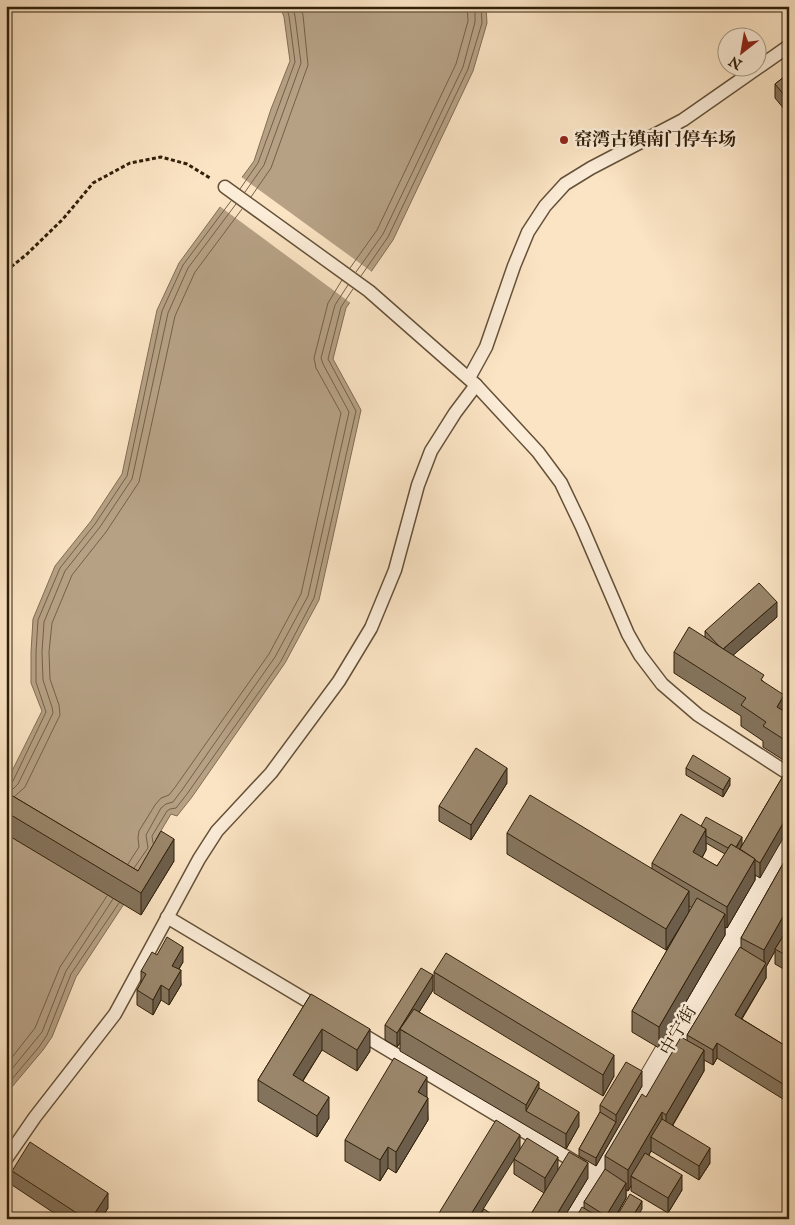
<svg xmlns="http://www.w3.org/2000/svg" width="795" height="1225" font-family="'IM FELL English','Noto Serif SC',serif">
	<rect width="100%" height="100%" fill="#fbe4c4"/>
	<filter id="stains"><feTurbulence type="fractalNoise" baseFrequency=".004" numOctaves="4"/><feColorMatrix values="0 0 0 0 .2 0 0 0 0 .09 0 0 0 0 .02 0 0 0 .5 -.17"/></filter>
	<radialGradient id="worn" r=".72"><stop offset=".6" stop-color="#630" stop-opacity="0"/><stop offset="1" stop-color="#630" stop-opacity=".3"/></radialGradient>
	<path fill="#b6a185" stroke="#816d54" d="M280 6H486L487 23 473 71 393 240 346 308 333 359 361 410 319 600 285 663 192 797 177 816 171 814 156 839 164 843 76 977 52 1037 43 1050 6 1094V783L42 711 31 683V652L33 619 55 566 91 521 122 474 157 310 179 263 254 161 271 109 290 61 284 17Z"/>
	<path fill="#fbe4c4" d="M240 176 372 272 352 304 218 205Z"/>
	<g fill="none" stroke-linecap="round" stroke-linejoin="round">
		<g stroke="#746048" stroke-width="1">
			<path d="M240 189 258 163 295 62 289 16 286 6"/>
			<path d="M245 192 264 165 301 63 295 16 292 6"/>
			<path d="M251 197 271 168 308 65 303 15 300 6"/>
			<path d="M350 268 377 230 456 64 468 21 467 6"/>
			<path d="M356 272 383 234 463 67 475 22V6"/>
			<path d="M361 276 388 237 468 69 482 23 481 6"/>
			<path d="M6 784 13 781 46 712 36 682V652L38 620 60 568 95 524 127 476 162 311 183 265 231 201"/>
			<path d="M6 790 13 789 18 784 53 713 52 707 43 680 42 652 44 622 65 571 100 527 132 479 168 313 188 268 236 204"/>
			<path d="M15 796 25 787 60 715 59 705 50 679 49 652 52 623 72 575 106 532 139 482 175 316 195 272 242 209"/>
			<path d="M153 843 152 836 167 811 170 809 176 808 187 794 281 661 314 598 356 411 328 359 341 307 353 289"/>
			<path d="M128 864 139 847 138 838 139 831 155 805 161 798 169 795 176 786 269 654 301 594 341 413 316 368 314 358 328 303 342 280"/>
			<path d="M134 868 148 848 146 835 161 808 166 804 173 802 182 790 275 657 308 596 349 412 323 364 321 358 335 305 348 285"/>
			<path d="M6 1065 35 1028 60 967 107 896"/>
			<path d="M6 1076 42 1032 66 971 113 899"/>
			<path d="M6 1086 39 1047 47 1035 71 974 119 903"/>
		</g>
		<defs>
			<g id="lane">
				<path d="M225 187 369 291 476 385 538 452 561 483 582 527 628 634 640 655 662 684 698 715 789 774"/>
				<path d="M469 378 486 347 514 266 528 232 545 206 565 184 591 168 683 120 789 46"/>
				<path d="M167 917 321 1009"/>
				<path d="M355 1030 580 1165"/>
				<path d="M6 1159 35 1117 115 1014 199 859 217 831 271 773 339 681 371 628 395 570 418 485 431 451 455 413 476 385"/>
			</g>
			<path id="street" d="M569 1219 789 843"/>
		</defs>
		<use href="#lane" stroke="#645138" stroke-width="15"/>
		<use href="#street" stroke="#645138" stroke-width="26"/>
		<path stroke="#31200a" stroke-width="3" stroke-dasharray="4 2.5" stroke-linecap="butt" d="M6 271 27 254 63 219 93 183 130 163 161 157 187 164 210 178"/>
		<use href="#lane" stroke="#fcedd9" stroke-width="12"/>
		<use href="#street" stroke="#fcedd9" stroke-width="24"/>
	</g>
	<g fill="#84735c" stroke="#31200a" fill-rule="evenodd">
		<path d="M789 73V115L775 98V84Z"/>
		<path d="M777 617 733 655 764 682 784 711 789 714V762L788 763 763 747V741L741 726V716L674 673V652L705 637V631Z"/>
		<path d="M686 768 730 785 723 797 686 775Z"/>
		<path d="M786 771 760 878 755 875V880L727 928 725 927V935L659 1048 632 1032V1011L688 914 666 950 507 854V833L652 869V863L701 826 742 845 740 849ZM706 843 725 854 717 866 702 858 706 850ZM689 906 692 908 689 912Z"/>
		<path d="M507 783 471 840 439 821V806Z"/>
		<path d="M6 792 138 871 174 861 141 915 6 834Z"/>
		<path d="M789 853V972L775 964V951L766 967V978L742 1019 789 1048 783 1099 717 1058 713 1065 704 1060V1071L673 1125 710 1163 699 1180 651 1151 649 1155 682 1190 668 1213 631 1191V1186L628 1191 626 1190V1198L614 1219H575L584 1208V1202L605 1170V1156L646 1097 687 1040V1035L741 948V938Z"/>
		<path d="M157 955 183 962 179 969 181 985 169 1005 161 1000 153 1015 137 1005V990L141 984V971Z"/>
		<path d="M434 972 614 1076 603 1096 434 993Z"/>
		<path d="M433 990 419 1012 539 1088 579 1126 566 1149 400 1051V1043L397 1047 385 1040V1025Z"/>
		<path d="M311 994 370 1051 357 1071 322 1050 303 1081 329 1118 317 1137 258 1101V1080Z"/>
		<path d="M642 1086 596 1166 579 1156V1149L600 1112V1105Z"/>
		<path d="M427 1098 428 1120 396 1173 388 1168 380 1181 345 1161V1140Z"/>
		<path d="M514 1159 588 1178 563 1219H528L544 1193 514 1174Z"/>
		<path d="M12 1171 108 1208 101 1219H63L12 1185Z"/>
		<path d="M439 1213 477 1219H434L439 1218Z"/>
	</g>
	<g fill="#6c5e4b" stroke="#31200a">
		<path d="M777 602V617L722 665V650Z"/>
		<path d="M784 695V717L777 707Z"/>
		<path d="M789 740V762L788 763V742Z"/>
		<path d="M507 768V783L471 840V825Z"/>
		<path d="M730 778V785L723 797V790Z"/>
		<path d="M789 813V828L760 878V863Z"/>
		<path d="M706 829V850L693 874V852Z"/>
		<path d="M742 837V845L734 859V852Z"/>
		<path d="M174 839V861L141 915V893Z"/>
		<path d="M755 859V880L727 928V907Z"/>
		<path d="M689 891V912L666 950V929Z"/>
		<path d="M789 906V927L775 949V951L766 967V978L735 1029V1015L764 967V950Z"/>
		<path d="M725 914V935L659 1048V1027Z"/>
		<path d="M183 947V962L172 980V966Z"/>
		<path d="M181 970V985L169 1005V990Z"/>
		<path d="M433 975V990L406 1033 400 1029V1043L397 1047V1033Z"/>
		<path d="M161 985V1000L153 1015V1000Z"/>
		<path d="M322 1029V1050L293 1096V1075Z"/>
		<path d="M370 1029V1051L357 1071V1050Z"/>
		<path d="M717 1043V1058L713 1065V1050Z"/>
		<path d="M704 1050V1071L666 1136V1115Z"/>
		<path d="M614 1055V1076L603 1096V1075Z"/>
		<path d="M642 1071V1086L596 1166V1158L616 1122V1115Z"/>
		<path d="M789 1075V1090L783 1099V1084Z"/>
		<path d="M427 1077V1099L418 1092Z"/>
		<path d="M539 1082V1103L526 1111V1105Z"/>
		<path d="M329 1097V1118L317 1137V1116Z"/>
		<path d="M428 1098V1120L396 1173V1152Z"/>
		<path d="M579 1112V1126L566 1149V1134Z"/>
		<path d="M662 1112V1133L651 1137V1151L635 1179 631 1176V1186L628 1191V1170Z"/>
		<path d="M520 1135V1150L477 1219H468Z"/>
		<path d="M388 1147V1168L380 1181V1160Z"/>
		<path d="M710 1148V1163L699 1180V1166Z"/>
		<path d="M558 1157V1172L545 1193V1178Z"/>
		<path d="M588 1163V1178L563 1219H554Z"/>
		<path d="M682 1175V1190L668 1213V1198Z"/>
		<path d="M626 1183V1198L614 1219H606V1216Z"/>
		<path d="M108 1193V1208L101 1219H91Z"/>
		<path d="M642 1201V1209L636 1219H631Z"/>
	</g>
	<g fill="#9a866b" stroke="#31200a">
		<path d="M789 73V101L775 84Z"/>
		<path d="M759 583 777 602 723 649 718 645 705 631Z"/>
		<path d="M689 627 764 675 761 680 784 695 777 707 789 714V740L788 742 763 726 766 722 741 705 746 698 674 652Z"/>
		<path d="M476 748 507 768 471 825 439 806Z"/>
		<path d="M693 755 730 778 723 790 686 768Z"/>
		<path d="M786 771 789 773V813L760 863 755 860V859L740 849Z"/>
		<path d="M6 792 138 871 161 831 174 839 141 893 6 812Z"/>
		<path d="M530 795 689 891 666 929 507 833Z"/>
		<path d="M681 814 706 829 693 852 717 866 731 844 755 859 727 907 652 863Z"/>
		<path d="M706 817 742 837 736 847 731 844 728 848 706 836V829L701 826Z"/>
		<path d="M789 853V906L764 950 741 938Z"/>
		<path d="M697 898 725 914 659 1027 632 1011Z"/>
		<path d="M789 927V957L775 949Z"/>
		<path d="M167 937 183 947 172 966 181 970 169 990 161 985 153 1000 137 990 146 974 141 971 152 952 157 955Z"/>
		<path d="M740 947 766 963 735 1015 789 1048V1075L783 1084 717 1043 713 1050 687 1035Z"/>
		<path d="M446 953 614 1055 603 1075 434 972Z"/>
		<path d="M421 968 433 975 397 1033 385 1025Z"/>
		<path d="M311 994 370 1029 357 1050 322 1029 293 1075 329 1097 317 1116 258 1080Z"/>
		<path d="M414 1009 539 1082 526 1105 400 1029Z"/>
		<path d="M681 1037 704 1050 666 1115 662 1112 628 1170 605 1156 642 1094 646 1097Z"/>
		<path d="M394 1058 427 1077 418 1092 428 1098 396 1152 388 1147 380 1160 345 1140Z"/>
		<path d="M626 1062 642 1071 616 1115 600 1105Z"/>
		<path d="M539 1088 579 1112 566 1134 526 1111Z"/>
		<path d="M600 1112 616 1122 596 1158 579 1149Z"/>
		<path d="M662 1119 710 1148 699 1166 651 1137Z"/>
		<path d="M496 1120 520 1135 468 1219H448L439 1213Z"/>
		<path d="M527 1138 558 1157 545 1178 514 1159Z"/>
		<path d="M30 1142 108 1193 91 1219H86L12 1171Z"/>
		<path d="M569 1152 588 1163 554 1219H528Z"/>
		<path d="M645 1153 682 1175 668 1198 631 1176Z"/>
		<path d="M605 1169 626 1183 606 1216 584 1202Z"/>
		<path d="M630 1194 642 1201 631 1219H615Z"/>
		<path d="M582 1207 602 1219H575Z"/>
		<path d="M484 1209 499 1219H478Z"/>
		<path d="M641 1213 652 1219H638Z"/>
		<path d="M435 1216 440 1219H434Z"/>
	</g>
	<circle fill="#8f2418" stroke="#fcedd9" stroke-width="2" cx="564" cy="140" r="5"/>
	<g text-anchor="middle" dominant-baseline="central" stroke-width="5" stroke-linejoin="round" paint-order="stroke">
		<g font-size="18" font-weight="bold" fill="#31200a" stroke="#fcedd9" text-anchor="start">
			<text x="574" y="140">窑湾古镇南门停车场</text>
		</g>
		<g font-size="18" fill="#31200a" stroke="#fcedd9">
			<text transform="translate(679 1031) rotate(-60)">中宁街</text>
		</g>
	</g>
	<rect width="795" height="1225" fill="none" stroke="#fbe4c4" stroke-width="25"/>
	<rect x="8" y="8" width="780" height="1210" fill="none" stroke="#31200a" stroke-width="2.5"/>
	<rect x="12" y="12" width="770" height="1200" fill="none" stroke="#31200a"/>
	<g transform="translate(742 52) rotate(211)"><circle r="24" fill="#fcedd9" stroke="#ab9b86"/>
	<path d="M0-4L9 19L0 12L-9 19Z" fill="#8f2418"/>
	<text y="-8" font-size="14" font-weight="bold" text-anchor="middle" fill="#31200a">N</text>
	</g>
	<rect width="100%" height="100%" filter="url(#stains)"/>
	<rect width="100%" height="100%" fill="url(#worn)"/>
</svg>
